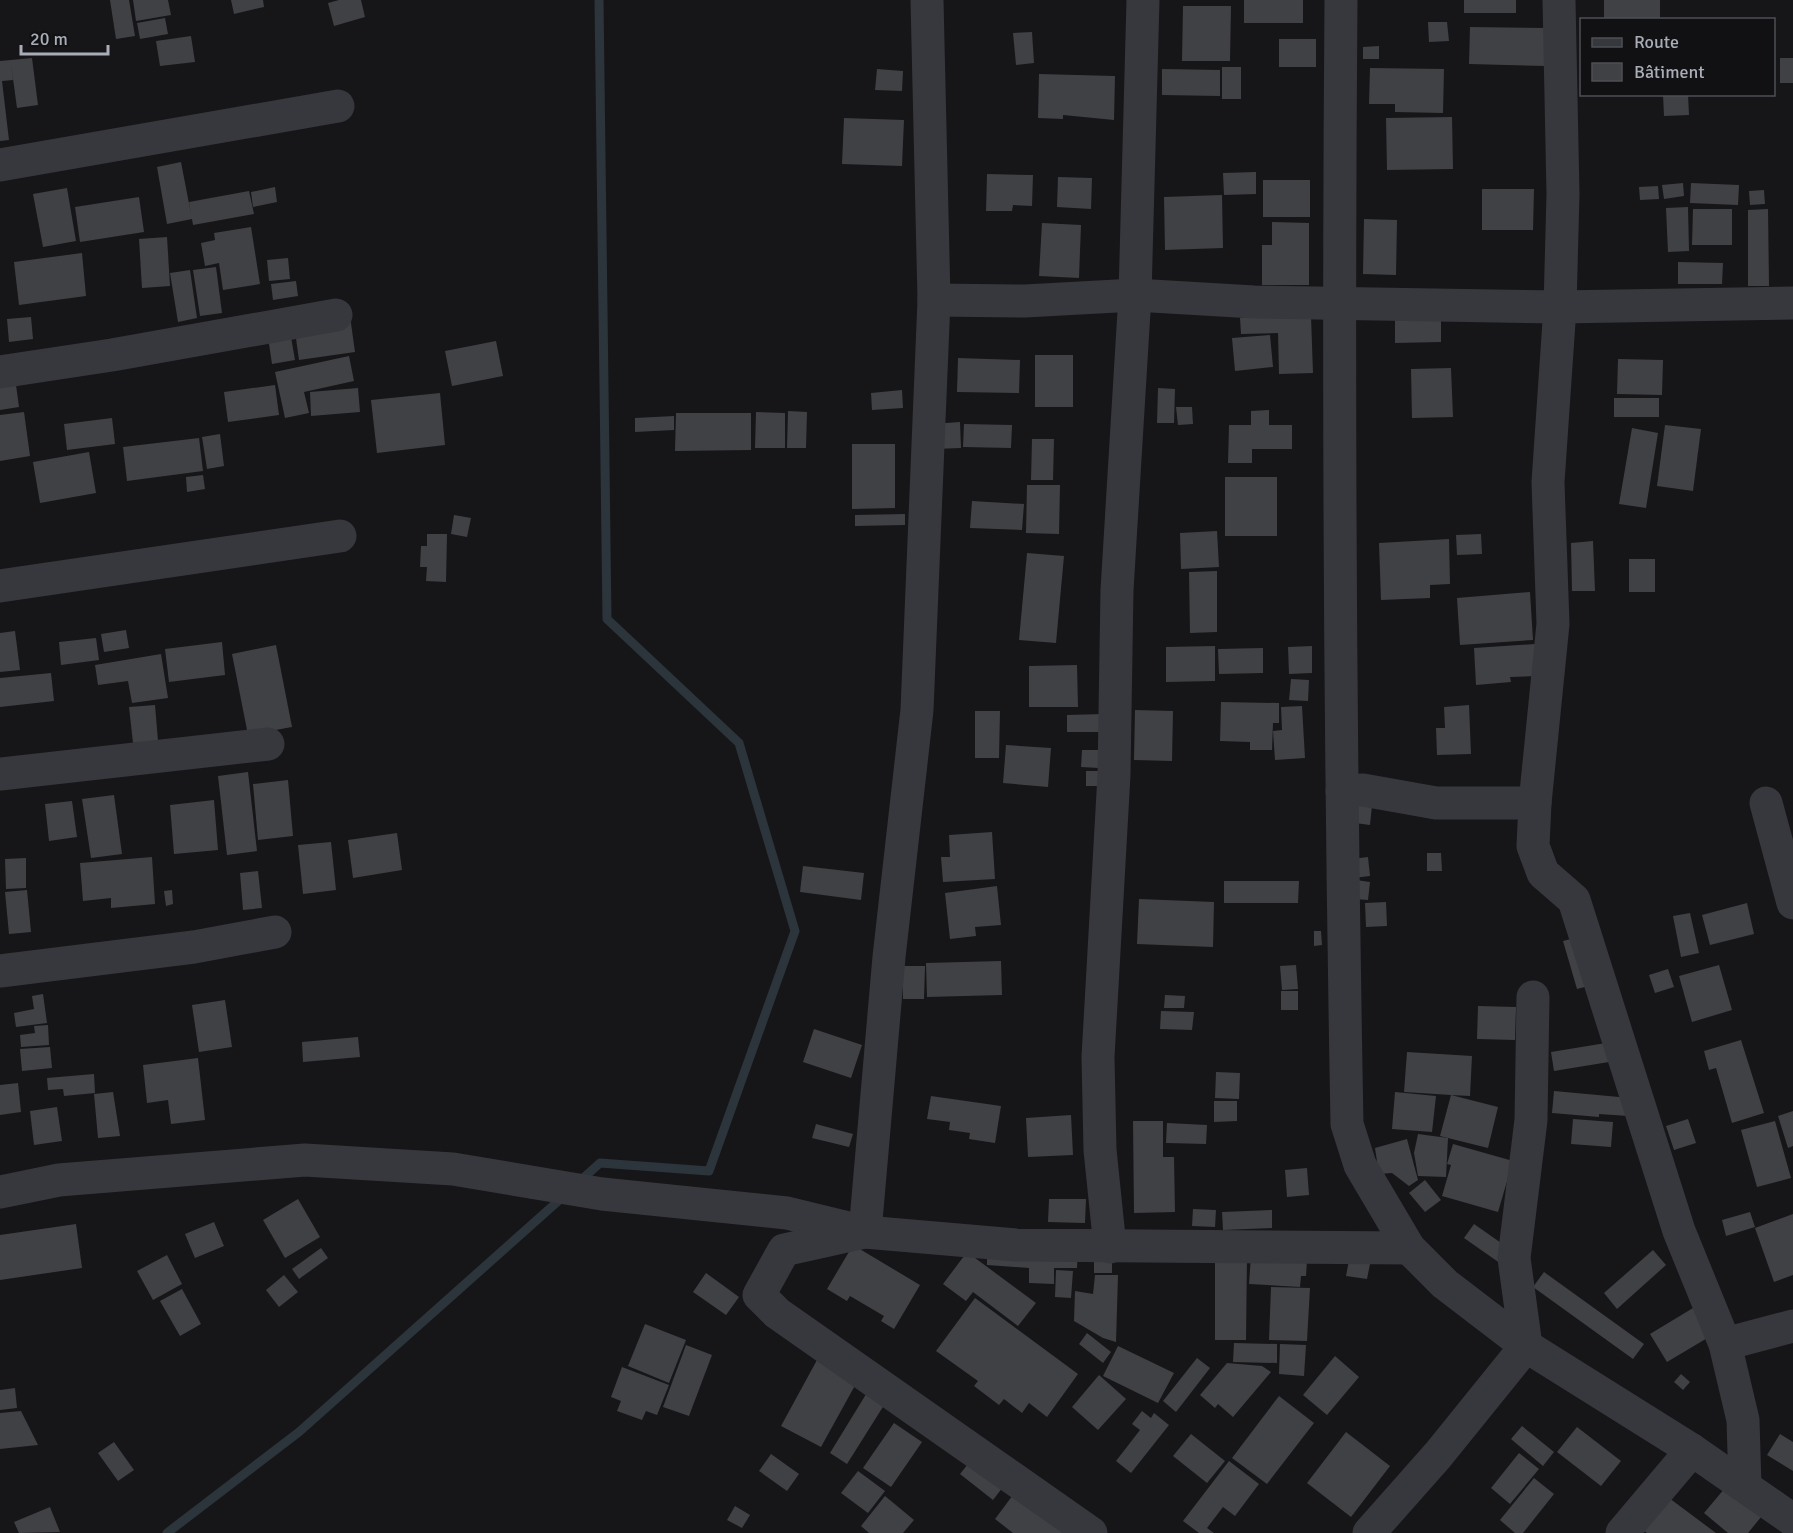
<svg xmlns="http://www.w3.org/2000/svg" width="1793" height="1533" font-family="Signika,sans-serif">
	<rect width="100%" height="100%" fill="#161618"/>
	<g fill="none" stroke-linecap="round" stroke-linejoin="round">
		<g stroke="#2c353c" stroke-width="9">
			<path d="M580 1181 600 1163 709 1171 795 931 739 743 607 619 599 0"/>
			<path d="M167 1533 299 1432 565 1195"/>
		</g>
	</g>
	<g fill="#404145">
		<path d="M110 0H129L135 36 116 39Z"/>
		<path d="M133 0H168L171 15 136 21Z"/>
		<path d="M231 0H263L264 7 234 14Z"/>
		<path d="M339 0H361L365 17 334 26 328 3Z"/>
		<rect x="1244" y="0" width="59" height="23"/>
		<rect x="1464" y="0" width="52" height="13"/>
		<rect x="1604" y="0" width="56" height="20"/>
		<path d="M1183 6H1231L1230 61H1182Z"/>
		<path d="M165 18 168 34 140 39 137 23Z"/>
		<path d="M1428 22H1447L1449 41 1429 42Z"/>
		<path d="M1470 27 1546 28 1545 66 1469 64Z"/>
		<path d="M1032 32 1034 63 1016 65 1013 33Z"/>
		<path d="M191 36 195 62 160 66 156 41Z"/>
		<rect x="1279" y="39" width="37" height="28"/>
		<path d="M1379 46V59H1363V47Z"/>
		<path d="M32 58 38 105 17 108 11 64 13 80 2 81 9 140 0 141V61Z"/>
		<rect x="1780" y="58" width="13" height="25"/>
		<rect x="1222" y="67" width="19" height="32"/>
		<path d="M1370 68 1444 69 1443 113 1395 112V104H1369Z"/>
		<path d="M877 69 903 71 902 91 875 90Z"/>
		<path d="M1162 69 1220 70V96L1162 95Z"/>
		<path d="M1039 74 1115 76 1114 120 1063 115V119L1038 118Z"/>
		<path d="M1663 94H1688L1689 115 1664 116Z"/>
		<path d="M1452 117 1453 169 1387 170 1386 118Z"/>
		<path d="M844 118 904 120 902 166 842 164Z"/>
		<path d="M181 162 191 214 189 202 249 191 254 214 193 225 192 219 167 224 157 167Z"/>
		<path d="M1256 172V194L1224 195 1223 173Z"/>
		<path d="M987 174 1033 175 1032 206 1013 205 1012 211H986Z"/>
		<path d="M1058 177 1092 178 1091 209 1057 207Z"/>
		<rect x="1263" y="180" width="47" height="37"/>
		<path d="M1683 183 1684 196 1664 199 1662 185Z"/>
		<path d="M1691 183 1739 185 1738 205 1690 203Z"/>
		<path d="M1658 186 1659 199 1640 200 1639 187Z"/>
		<path d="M275 187 277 202 253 207 251 192Z"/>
		<path d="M67 188 76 241 43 247 33 194Z"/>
		<path d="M1482 189H1534L1533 230H1482Z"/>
		<path d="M1764 190 1765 204 1750 205 1749 191Z"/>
		<path d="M1222 195 1223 248 1165 250 1164 197Z"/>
		<path d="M139 197 144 232 80 242 75 207Z"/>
		<path d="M1688 207 1689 251 1668 252 1666 208Z"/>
		<path d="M1693 209H1732V245H1692Z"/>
		<path d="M1768 209 1769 286H1748V210Z"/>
		<path d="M1364 219 1397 220 1396 275 1363 274Z"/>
		<path d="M1272 222 1309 223V285H1262V245H1272Z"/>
		<path d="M1042 223 1081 225 1079 278 1039 276Z"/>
		<path d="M251 227 260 284 223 290 219 263 205 266 201 243 215 240 214 233Z"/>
		<path d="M167 237 170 286 142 288 139 239Z"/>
		<path d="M82 253 86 296 19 305 14 262Z"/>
		<path d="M288 258 290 279 269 281 267 260Z"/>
		<path d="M1678 262 1723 263 1722 284H1678Z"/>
		<path d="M216 267 222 313 200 316 193 270Z"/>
		<path d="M190 270 197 318 178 322 170 273Z"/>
		<path d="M296 281 298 296 273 300 271 284Z"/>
		<path d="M350 316 355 352 299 360 294 324Z"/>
		<path d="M1311 316 1313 373 1279 374 1278 333 1241 334 1240 318Z"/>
		<path d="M31 317 33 339 9 342 7 319Z"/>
		<path d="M1441 318V342L1395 343V320Z"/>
		<path d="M288 320 295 360 272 364 266 324Z"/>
		<path d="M1270 335 1273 367 1235 371 1232 338Z"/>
		<path d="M496 341 503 376 452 386 445 351Z"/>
		<rect x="1035" y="355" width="38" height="52"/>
		<path d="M349 356 354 381 304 392 309 413 285 418 275 372Z"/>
		<path d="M958 358 1020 360 1019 393 957 392Z"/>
		<path d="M1618 359 1663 360 1662 395 1617 394Z"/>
		<path d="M1451 368 1453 417 1412 418 1411 369Z"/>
		<path d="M14 370 19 407 0 410V373Z"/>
		<path d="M275 385 279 415 228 422 224 392Z"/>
		<path d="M358 388 360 412 311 416 310 392Z"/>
		<path d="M1158 388 1175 389 1174 423H1157Z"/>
		<path d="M902 390 903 408 872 410 871 393Z"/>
		<path d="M440 393 445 445 377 453 371 400Z"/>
		<rect x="1614" y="398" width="45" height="19"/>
		<path d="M1176 407H1192L1193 424 1178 425Z"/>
		<path d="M1269 410V425H1292V449H1252V463H1228L1229 425H1251V411Z"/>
		<path d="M788 411 807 412 806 448H787Z"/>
		<path d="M24 412 30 456 0 461V415Z"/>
		<path d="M756 412 785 413V448H755Z"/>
		<path d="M676 413H751V450L675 451Z"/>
		<path d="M674 416V430L635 432V418Z"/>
		<path d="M112 418 115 444 67 450 64 424Z"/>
		<path d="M960 422 961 448 934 449 932 424Z"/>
		<path d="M964 424 1012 425 1011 448 963 447Z"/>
		<path d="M1665 425 1701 429 1693 491 1657 486Z"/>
		<path d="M1632 428 1658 433 1646 508 1619 504Z"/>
		<path d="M220 434 224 466 207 469 202 437Z"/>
		<path d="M199 438 203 471 127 481 123 447Z"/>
		<path d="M1032 439H1054L1053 480H1031Z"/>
		<path d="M852 444H895V508L852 509Z"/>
		<path d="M89 452 96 493 40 503 33 462Z"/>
		<path d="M203 475 205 489 187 492 186 477Z"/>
		<rect x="1225" y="477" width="52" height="59"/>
		<path d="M1027 485H1060L1059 534 1026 533Z"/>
		<path d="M972 501 1024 504 1022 530 970 528Z"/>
		<path d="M905 514V525L855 526V515Z"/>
		<path d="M454 515 471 518 467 537 451 534Z"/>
		<path d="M1217 531 1219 567 1181 569 1180 533Z"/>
		<path d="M427 534H447L446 582 426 581 427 567H420L421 546H427Z"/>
		<path d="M1481 534 1482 554 1457 555 1456 535Z"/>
		<path d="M1449 539 1450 584 1430 585V598L1381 600 1379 543Z"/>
		<path d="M1593 541 1595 591H1572L1571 543Z"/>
		<path d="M1027 553 1064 556 1056 643 1019 640Z"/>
		<rect x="1629" y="559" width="26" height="33"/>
		<path d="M1217 571V632L1190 633 1189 572Z"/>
		<path d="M1530 592 1533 640 1460 645 1457 598Z"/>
		<path d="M126 630 129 648 104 652 101 634Z"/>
		<path d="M15 631 20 670 0 672V633Z"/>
		<path d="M96 638 99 660 61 665 59 642Z"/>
		<path d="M222 642 225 675 169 682 165 649Z"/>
		<path d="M1535 644 1536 676 1510 677 1511 682 1476 685 1474 648Z"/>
		<path d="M276 645 292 727 248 735 232 654Z"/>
		<path d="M1215 646V681L1166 682V647Z"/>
		<path d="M1312 646V673L1289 674 1288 647Z"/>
		<path d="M1263 648V673L1219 674 1218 649Z"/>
		<path d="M161 654 168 698 132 703 128 681 98 685 95 665Z"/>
		<path d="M1077 665 1078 707H1029V666Z"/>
		<path d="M51 673 54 701 0 707V678Z"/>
		<path d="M1291 679 1309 680 1308 701 1289 700Z"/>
		<path d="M1221 702 1279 703V723H1273L1272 750H1250V742L1220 741Z"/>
		<path d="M155 705 158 741 133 743 129 707Z"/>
		<path d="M1469 705 1471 754 1437 755 1436 728H1445L1444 707Z"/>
		<path d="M1302 706 1305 758 1275 760 1273 731 1282 730 1281 707Z"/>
		<path d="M1135 710 1173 711 1172 761 1134 760Z"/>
		<path d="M975 711H1000L999 758H975Z"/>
		<path d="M1103 714V732H1067V715Z"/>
		<path d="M1006 745 1051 748 1048 787 1003 783Z"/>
		<path d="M1082 750H1098L1099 768 1081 767Z"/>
		<path d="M1086 771H1099L1100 786H1086Z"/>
		<path d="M248 772 257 851 227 855 218 776Z"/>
		<path d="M288 780 293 836 258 840 253 784Z"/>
		<path d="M1358 794 1373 795 1370 825 1355 823Z"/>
		<path d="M114 795 122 854 91 858 82 799Z"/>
		<path d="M214 800 218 850 174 854 170 805Z"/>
		<path d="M72 801 77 837 49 841 45 804Z"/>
		<path d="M992 832 995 879 943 882 941 857H950L949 835Z"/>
		<path d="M397 833 402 870 353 878 348 840Z"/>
		<path d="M331 842 336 890 303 894 298 845Z"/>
		<path d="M1427 853H1441L1442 871H1427Z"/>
		<path d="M152 857 155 904 111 908V898L83 901 80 863Z"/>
		<path d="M1368 857 1370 876 1353 878 1352 859Z"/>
		<path d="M26 858V888L6 889 5 859Z"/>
		<path d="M803 866 864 873 861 900 800 892Z"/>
		<path d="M258 871 262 908 243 910 240 873Z"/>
		<path d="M1356 880 1370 882 1368 900 1354 899Z"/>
		<path d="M1224 881H1299L1298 903H1224Z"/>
		<path d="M997 886 1001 925 975 927 976 936 950 939 945 893Z"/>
		<path d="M27 890 31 932 9 934 5 892Z"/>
		<path d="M172 890 173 904 166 906 164 891Z"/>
		<path d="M1139 899 1214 902 1213 947 1137 944Z"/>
		<path d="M1386 902 1387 926 1366 927 1365 903Z"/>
		<path d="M1747 903 1754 934 1710 945 1702 915Z"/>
		<path d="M1690 913 1699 953 1681 957 1673 916Z"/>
		<path d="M1314 931H1321L1322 945 1314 946Z"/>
		<path d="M1582 936 1596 984 1577 989 1563 941Z"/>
		<path d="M1001 961 1002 995 927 997 926 963Z"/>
		<path d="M1296 965 1298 989 1282 990 1280 966Z"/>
		<path d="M1719 965 1732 1010 1692 1022 1679 976Z"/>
		<path d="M903 966H925L924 999H903Z"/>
		<path d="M1668 969 1674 987 1655 993 1649 975Z"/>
		<rect x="1281" y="991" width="17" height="19"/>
		<path d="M43 994 47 1023 16 1027 14 1013 34 1009 32 996Z"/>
		<path d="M1165 995 1185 996 1184 1008H1164Z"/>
		<path d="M225 1000 232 1047 199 1052 192 1005Z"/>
		<path d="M1478 1006 1516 1007 1515 1040 1477 1039Z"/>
		<path d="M1161 1011 1194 1012 1192 1030 1160 1029Z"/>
		<path d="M48 1025 49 1045 21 1047 20 1035 35 1033 34 1026Z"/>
		<path d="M814 1029 862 1045 851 1078 803 1062Z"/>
		<path d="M358 1037 360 1057 303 1062 302 1042Z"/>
		<path d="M1741 1040 1764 1113 1732 1123 1716 1068 1709 1070 1704 1051Z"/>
		<path d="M1612 1042 1615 1061 1554 1071 1551 1052Z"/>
		<path d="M50 1047 52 1068 22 1071 20 1049Z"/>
		<path d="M1407 1052 1472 1056 1470 1096 1451 1095 1498 1107 1488 1148 1440 1136 1451 1095 1404 1092Z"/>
		<path d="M198 1058 205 1120 171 1124 168 1100 147 1103 143 1065Z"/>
		<path d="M1216 1072 1240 1073 1239 1099 1215 1098Z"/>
		<path d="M94 1074 95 1093 64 1096 63 1089 48 1090 47 1078Z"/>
		<path d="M18 1083 21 1112 0 1115V1085Z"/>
		<path d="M1554 1091 1630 1098 1628 1116 1599 1114V1117L1552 1113Z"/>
		<path d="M113 1092 120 1136 98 1138 94 1094Z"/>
		<path d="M1395 1092 1436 1096 1432 1132 1392 1129Z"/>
		<path d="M931 1096 1001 1106 995 1143 969 1139 970 1133 949 1130 950 1122 927 1119Z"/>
		<path d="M1214 1101H1237V1121L1214 1122Z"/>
		<path d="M57 1107 62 1141 34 1145 30 1111Z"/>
		<path d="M1793 1111V1146L1788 1148 1778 1116Z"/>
		<path d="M1071 1115 1073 1155 1028 1157 1026 1118Z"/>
		<path d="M1573 1119 1613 1122 1611 1147 1571 1144Z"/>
		<path d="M1688 1119 1696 1143 1674 1150 1666 1126Z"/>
		<path d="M1133 1121H1163V1157H1174L1175 1212 1134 1213Z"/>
		<path d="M1775 1121 1791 1178 1757 1187 1741 1130Z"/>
		<path d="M1167 1123 1207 1125 1206 1144 1166 1143Z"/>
		<path d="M816 1124 853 1134 849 1147 812 1138Z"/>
		<path d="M1418 1134 1448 1138 1446 1177 1418 1176 1414 1153Z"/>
		<path d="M1407 1139 1418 1180 1409 1186 1392 1173 1379 1174 1375 1148Z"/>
		<path d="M1453 1144 1513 1161 1498 1212 1442 1196 1451 1165 1447 1164Z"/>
		<path d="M1307 1168 1309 1195 1287 1197 1285 1170Z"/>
		<path d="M1425 1180 1441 1200 1425 1212 1409 1193Z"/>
		<path d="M298 1199 320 1237 285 1258 263 1220Z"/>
		<path d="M1049 1199H1086L1085 1223 1048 1222Z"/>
		<path d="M1193 1209 1216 1210 1215 1227 1192 1226Z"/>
		<path d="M1272 1210V1228L1223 1230 1222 1212Z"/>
		<path d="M1750 1212 1755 1227 1726 1236 1722 1220Z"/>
		<path d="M1793 1214V1275L1774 1282 1755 1228Z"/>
		<path d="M214 1222 224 1246 195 1258 185 1234Z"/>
		<path d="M76 1224 82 1268 0 1280V1235Z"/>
		<path d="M1474 1224 1514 1252 1504 1266 1464 1238Z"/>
		<path d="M853 1245 920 1285 894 1329 881 1321 884 1316 850 1296 847 1301 827 1289Z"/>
		<path d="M321 1248 328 1258 299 1279 292 1269Z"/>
		<path d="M987 1248H1078L1077 1268H1054V1284L1029 1283V1268L987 1265Z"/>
		<path d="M1653 1250 1666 1265 1617 1309 1604 1293Z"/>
		<path d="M967 1252 1036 1303 1018 1326 973 1292 966 1301 943 1284Z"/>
		<rect x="1094" y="1252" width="18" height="21"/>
		<path d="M167 1255 182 1284 153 1300 137 1271Z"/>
		<path d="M1215 1255H1247L1246 1340H1215Z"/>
		<path d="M1251 1256 1307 1260 1306 1276H1301L1300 1287 1249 1284Z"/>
		<path d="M1349 1260 1370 1264 1367 1279 1346 1276Z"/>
		<path d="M1056 1270 1073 1271 1071 1298 1055 1297Z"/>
		<path d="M1544 1272 1644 1344 1633 1359 1533 1287Z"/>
		<path d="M706 1273 739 1297 726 1315 693 1292Z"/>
		<path d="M284 1275 298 1292 279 1307 266 1290Z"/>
		<path d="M1095 1275H1118L1116 1342 1103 1338 1074 1321 1075 1291 1093 1294Z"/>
		<path d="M1271 1287 1310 1288 1307 1341 1269 1340Z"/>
		<path d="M182 1289 201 1324 180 1336 160 1301Z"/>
		<path d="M975 1298 1078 1374 1047 1417 1029 1403 1022 1413 1004 1399 999 1405 974 1386 978 1381 936 1351Z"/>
		<path d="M1693 1308 1709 1337 1667 1362 1650 1334Z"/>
		<path d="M645 1324 686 1340 669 1383 628 1366Z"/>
		<path d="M1087 1333 1111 1352 1103 1363 1079 1344Z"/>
		<path d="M1234 1343 1277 1344V1363L1233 1362Z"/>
		<path d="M1280 1344 1306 1345 1304 1376 1279 1374Z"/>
		<path d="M686 1345 712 1355 689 1416 663 1407Z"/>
		<path d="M1118 1346 1174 1373 1158 1403 1103 1376Z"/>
		<path d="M823 1349 863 1371 821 1447 781 1426Z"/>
		<path d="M1335 1356 1359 1377 1327 1415 1303 1395Z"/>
		<path d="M1197 1358 1210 1368 1176 1412 1163 1401Z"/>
		<path d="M1227 1363 1262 1366 1271 1372 1233 1417 1218 1404 1215 1408 1200 1395Z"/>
		<path d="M622 1367 669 1385 657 1415 646 1411 642 1420 617 1411 621 1401 611 1397Z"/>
		<path d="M1681 1374 1690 1382 1683 1390 1674 1382Z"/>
		<path d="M1099 1375 1126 1399 1098 1430 1072 1407Z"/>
		<path d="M15 1388 17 1408 0 1410V1390Z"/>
		<path d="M868 1391 886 1402 847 1464 830 1453Z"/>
		<path d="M1279 1396 1314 1423 1267 1484 1232 1458Z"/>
		<path d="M21 1411 38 1445 0 1449V1413Z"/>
		<path d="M1142 1411 1151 1418 1154 1413 1169 1425 1131 1473 1116 1461 1140 1430 1132 1424Z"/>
		<path d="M894 1423 922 1442 891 1487 863 1468Z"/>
		<path d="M1522 1426 1554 1452 1543 1466 1511 1439Z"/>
		<path d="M1577 1427 1621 1461 1601 1486 1557 1452Z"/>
		<path d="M1346 1432 1390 1466 1351 1517 1307 1483Z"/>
		<path d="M1191 1434 1225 1461 1207 1483 1173 1456Z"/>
		<path d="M1780 1434 1793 1442V1471L1767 1455Z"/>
		<path d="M114 1442 134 1470 118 1481 98 1453Z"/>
		<path d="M1519 1453 1539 1469 1510 1504 1491 1488Z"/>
		<path d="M771 1454 799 1474 787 1491 759 1471Z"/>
		<path d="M976 1454 1009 1479 993 1500 960 1474Z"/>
		<path d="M1229 1461 1259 1484 1235 1516 1223 1507 1207 1528 1214 1533H1199L1183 1521Z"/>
		<path d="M858 1471 885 1491 868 1513 841 1493Z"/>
		<path d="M1534 1478 1554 1494 1523 1533H1515L1500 1520Z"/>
		<path d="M1019 1487 1068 1533H1013L995 1519Z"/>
		<path d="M1725 1488 1761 1517 1748 1533H1728L1704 1513Z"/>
		<path d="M1661 1492 1716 1533H1647L1636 1525Z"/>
		<path d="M885 1496 914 1520 903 1533H869L861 1526Z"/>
		<path d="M735 1506 750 1515 742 1528 727 1520Z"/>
		<path d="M50 1507 60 1532 19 1533 14 1522Z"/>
	</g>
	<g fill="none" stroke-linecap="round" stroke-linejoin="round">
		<g stroke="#37383d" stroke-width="33">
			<path d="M1341 0C1338 375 1340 749 1347 1124L1360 1165 1409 1248 1445 1284 1526 1346 1692 1450 1793 1520"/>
			<path d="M1559 0 1563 194 1560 307 1548 482 1553 624 1535 803 1533 846 1543 873 1574 900 1679 1231 1725 1344 1743 1420 1745 1486"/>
			<path d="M0 165 338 106"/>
			<path d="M934 300 1025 301 1135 295 1254 302 1560 307 1793 303"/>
			<path d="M0 372 112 355 336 315"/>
			<path d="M0 586 340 536"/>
			<path d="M0 774 268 744"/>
			<path d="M1342 791 1363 790 1436 803H1535"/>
			<path d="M1766 803 1793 903"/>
			<path d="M0 971 194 947 275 932"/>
			<path d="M0 1192 59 1180 305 1160 453 1169 602 1194 787 1213 865 1232 889 957 917 710 934 300 927 0"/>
			<path d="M1110 1247 1100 1150 1098 1057 1114 775 1117 590 1135 295 1143 0"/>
			<path d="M1725 1344 1793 1326"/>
			<path d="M1091 1533 777 1313 759 1295 784 1250 865 1232 1016 1245 1409 1248"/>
			<path d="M1369 1533 1438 1455 1526 1346 1514 1258 1531 1120 1533 997"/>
			<path d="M1622 1533 1692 1450"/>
		</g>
	</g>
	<rect x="1580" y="18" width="195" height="78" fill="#111113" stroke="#4d4f55" stroke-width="1.5"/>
	<rect x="1592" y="38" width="30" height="9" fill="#37383d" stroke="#4d4f55" stroke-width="1.5"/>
	<text x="1634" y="48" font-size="18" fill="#a8adb8">Route</text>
	<rect x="1592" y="63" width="30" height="18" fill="#404145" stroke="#4d4f55" stroke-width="1.5"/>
	<text x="1634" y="78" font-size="18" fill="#a8adb8">Bâtiment</text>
	<path d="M21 45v9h87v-9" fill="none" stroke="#a8adb8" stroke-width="3"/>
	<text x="30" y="45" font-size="18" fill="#a8adb8" stroke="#111113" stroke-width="4.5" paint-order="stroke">20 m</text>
</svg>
